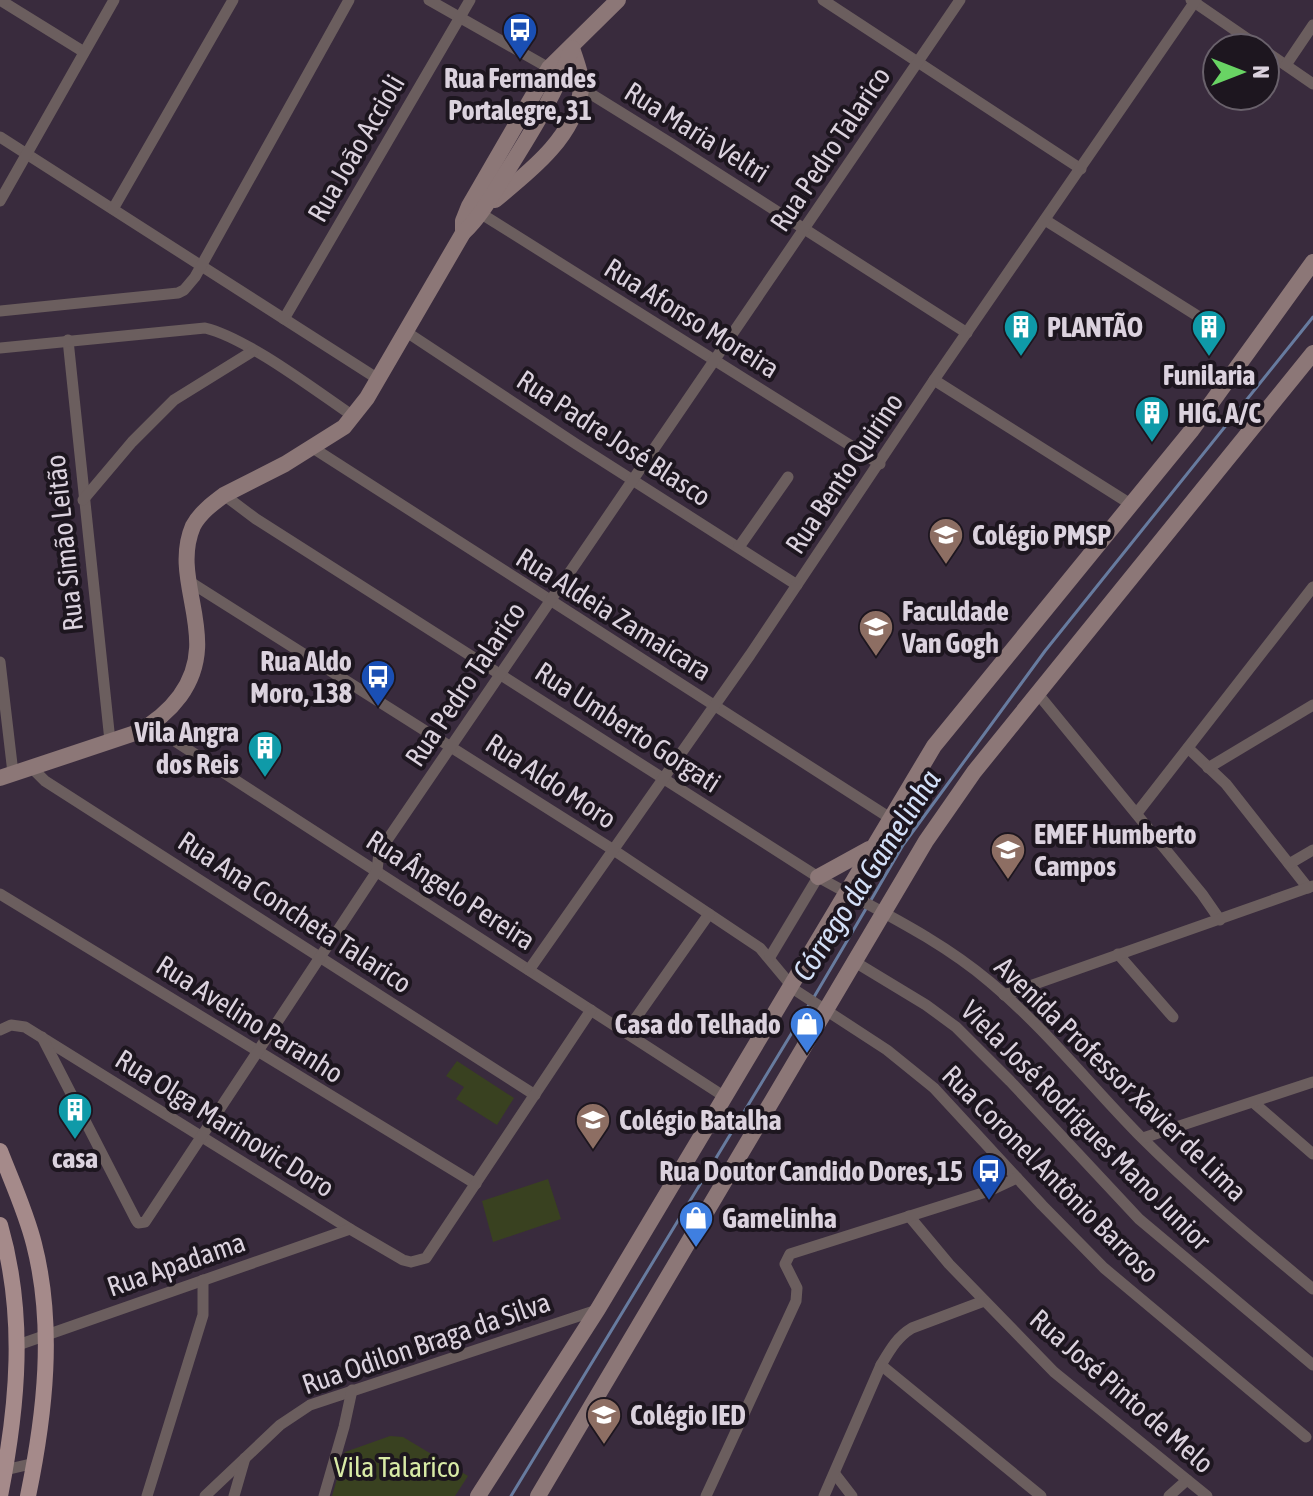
<svg xmlns="http://www.w3.org/2000/svg" width="1313" height="1496" font-family="'Asap Condensed',sans-serif">
	<rect width="100%" height="100%" fill="#392b3d"/>
	<g fill="#394120">
		<path d="M457 1061 514 1098 497 1125 456 1099 464 1087 446 1076Z"/>
		<path d="M548 1179 561 1219 493 1242 482 1201Z"/>
		<path d="M390 1436 403 1437 468 1476 455 1496H332L345 1452Z"/>
	</g>
	<g fill="none" stroke-linecap="round" stroke-linejoin="round">
		<g stroke="#677b9f" stroke-width="3">
			<path d="M871 900 903 845 1045 651 1313 317"/>
			<path d="M814 997 867 907"/>
			<path d="M511 1496 810 1003"/>
		</g>
		<g stroke="#6b5e5e" stroke-width="11">
			<path d="M0 0 84 52"/>
			<path d="M429 0 549 68 670 143 967 333"/>
			<path d="M823 0 1081 169"/>
			<path d="M1191 0 1261 48"/>
			<path d="M1265 51 1313 84"/>
			<path d="M1286 65 1313 25"/>
			<path d="M0 137 378 379"/>
			<path d="M0 201 114 0"/>
			<path d="M113 209 233 0"/>
			<path d="M480 213 880 464"/>
			<path d="M1045 220 1204 320"/>
			<path d="M0 311 178 293 184 290 195 277 349 0"/>
			<path d="M284 319 470 0"/>
			<path d="M405 331 576 444 797 585"/>
			<path d="M68 340 110 741"/>
			<path d="M0 348 205 328C247 338 316 391 353 416"/>
			<path d="M934 380 1132 505"/>
			<path d="M313 448 890 818"/>
			<path d="M224 495 256 519 818 877C877 910 938 938 990 982 1045 1028 1089 1084 1139 1135 1194 1190 1253 1239 1313 1289"/>
			<path d="M83 500 132 442 174 400 253 351"/>
			<path d="M739 547 788 477"/>
			<path d="M190 582 612 849 760 948 795 990 887 1050 934 1088 1042 1205 1104 1268 1306 1437"/>
			<path d="M0 662 13 773"/>
			<path d="M1038 694 1202 894 1220 920"/>
			<path d="M150 725 725 1097"/>
			<path d="M1188 748 1226 784 1308 888"/>
			<path d="M31 767 45 781 535 1095"/>
			<path d="M1208 768 1313 705"/>
			<path d="M1137 813 1313 587"/>
			<path d="M1289 864 1313 850"/>
			<path d="M0 894 476 1184"/>
			<path d="M1118 954 1173 1017"/>
			<path d="M770 957 818 877"/>
			<path d="M855 962 926 1005 956 1027 1010 1081 1139 1219 1313 1365"/>
			<path d="M529 970 750 655 934 380 1196 0"/>
			<path d="M1004 995 1313 886"/>
			<path d="M0 1030 11 1025 25 1027 350 1229 403 1260 411 1262 426 1258 591 1010"/>
			<path d="M626 1032 709 914"/>
			<path d="M42 1037 136 1220 138 1223 145 1222 377 871 379 852 960 0"/>
			<path d="M1254 1103 1313 1154"/>
			<path d="M1143 1138 1313 1082"/>
			<path d="M909 1216 949 1264 1054 1372 1207 1496"/>
			<path d="M18 1345 350 1229"/>
			<path d="M881 1365 1041 1496"/>
			<path d="M1 1471 35 1463"/>
			<path d="M835 1474 852 1496"/>
			<path d="M147 1496 203 1315V1280"/>
			<path d="M205 1496 280 1425 310 1405 597 1310"/>
			<path d="M234 1496 245 1458"/>
			<path d="M324 1496 344 1427 352 1390"/>
			<path d="M706 1496 796 1301 797 1288 785 1264 790 1254 989 1191 1017 1178"/>
			<path d="M824 1496 881 1365C890 1350 897 1337 912 1328L984 1301"/>
			<path d="M1169 1496 1187 1480"/>
		</g>
		<g stroke="#8c7777" stroke-width="16">
			<path d="M495 200C529 172 574 138 581 90 583 77 576 61 572 48"/>
			<path d="M463 233V221L469 206 549 68 618 0"/>
			<path d="M0 778 138 732C154 723 169 711 180 696 223 637 169 582 193 526 200 513 212 504 224 495L285 464 344 427 367 398 463 233C481 216 493 194 506 173 531 133 557 92 572 48"/>
			<path d="M818 877 869 849"/>
			<path d="M478 1496 598 1309 934 746 1191 431 1313 262"/>
			<path d="M538 1496 926 841 974 772 1313 353"/>
		</g>
		<g stroke="#a58a8a" stroke-width="16">
			<path d="M0 1151C12 1182 26 1212 34 1244 55 1326 45 1414 28 1496"/>
			<path d="M0 1225C26 1315 18 1405 0 1496"/>
		</g>
	</g>
	<defs>
		<symbol id="bus-pin" viewBox="-11 -11 22 30"><path d="M0 17L-7.5 6A9.5 9.5 0 1 1 7.5 6Z" fill="#1a4fb4" stroke="#1d161f"/><path d="M-5-6H5V4H4V6H2V4H-2V6H-4V4H-5ZM-3.5-4V0h7V-4ZM-3.5 1.2v1.5H-2V1.2ZM2 1.2v1.5H3.5V1.2Z" fill="#fff"/></symbol>
		<symbol id="building-pin" viewBox="-11 -11 22 30"><path d="M0 17L-7.5 6A9.5 9.5 0 1 1 7.5 6Z" fill="#0f9aa8" stroke="#1d161f"/><path d="M-4-6H4V6H1V3H-1V6H-4ZM-2.5-4.3h1.7v1.8h-1.7ZM.8-4.3h1.7v1.8H.8ZM-2.5-1h1.7V.8h-1.7ZM.8-1h1.7V.8H.8Z" fill="#fff"/></symbol>
		<symbol id="school-pin" viewBox="-11 -11 22 30"><path d="M0 17L-7.5 6A9.5 9.5 0 1 1 7.5 6Z" fill="#8d6e63" stroke="#1d161f"/><path d="M0-5L7-2L0 1L-7-2ZM-4 1L0 2.5L4 1V4Q0 6-4 4Z" fill="#fff"/></symbol>
		<symbol id="university-pin" viewBox="-11 -11 22 30"><path d="M0 17L-7.5 6A9.5 9.5 0 1 1 7.5 6Z" fill="#8d6e63" stroke="#1d161f"/><path d="M0-5L7-2L0 1L-7-2ZM-4 1L0 2.5L4 1V4Q0 6-4 4Z" fill="#fff"/></symbol>
		<symbol id="shop-pin" viewBox="-11 -11 22 30"><path d="M0 17L-7.5 6A9.5 9.5 0 1 1 7.5 6Z" fill="#3f7fe0" stroke="#1d161f"/><path d="M-5-2.5h2.3a2.7 3.5 0 0 1 5.4 0H5L5.5 6h-11ZM-1.5-2.5h3a1.5 2.3 0 0 0-3 0Z" fill="#fff"/></symbol>
	</defs>
	<g fill-rule="evenodd">
		<use href="#bus-pin" x="500" y="10" width="40" height="54"/>
		<use href="#building-pin" x="1001" y="307" width="40" height="54"/>
		<use href="#building-pin" x="1189" y="307" width="40" height="54"/>
		<use href="#building-pin" x="1132" y="393" width="40" height="54"/>
		<use href="#school-pin" x="926" y="515" width="40" height="54"/>
		<use href="#university-pin" x="856" y="607" width="40" height="54"/>
		<use href="#bus-pin" x="358" y="657" width="40" height="54"/>
		<use href="#building-pin" x="245" y="728" width="40" height="54"/>
		<use href="#school-pin" x="988" y="830" width="40" height="54"/>
		<use href="#shop-pin" x="787" y="1004" width="40" height="54"/>
		<use href="#building-pin" x="55" y="1090" width="40" height="54"/>
		<use href="#school-pin" x="573" y="1100" width="40" height="54"/>
		<use href="#bus-pin" x="969" y="1151" width="40" height="54"/>
		<use href="#shop-pin" x="676" y="1198" width="40" height="54"/>
		<use href="#school-pin" x="584" y="1395" width="40" height="54"/>
	</g>
	<g text-anchor="middle" dominant-baseline="central" stroke-width="8" stroke-linejoin="round" paint-order="stroke">
		<g font-size="28" font-weight="bold" fill="#dbd2de" stroke="#1d161f" text-anchor="start">
			<text x="520" y="78" text-anchor="middle">Rua Fernandes<tspan x="520" dy="32">Portalegre, 31</tspan></text>
			<text x="1047" y="327">PLANTÃO</text>
			<text x="1209" y="375" text-anchor="middle">Funilaria</text>
			<text x="1178" y="413">HIG. A/C</text>
			<text x="972" y="535">Colégio PMSP</text>
			<text x="902" y="611">Faculdade<tspan x="902" dy="32">Van Gogh</tspan></text>
			<text x="352" y="661" text-anchor="end">Rua Aldo<tspan x="352" dy="32">Moro, 138</tspan></text>
			<text x="239" y="732" text-anchor="end">Vila Angra<tspan x="239" dy="32">dos Reis</tspan></text>
			<text x="1034" y="834">EMEF Humberto<tspan x="1034" dy="32">Campos</tspan></text>
			<text x="781" y="1024" text-anchor="end">Casa do Telhado</text>
			<text x="619" y="1120">Colégio Batalha</text>
			<text x="75" y="1158" text-anchor="middle">casa</text>
			<text x="963" y="1171" text-anchor="end">Rua Doutor Candido Dores, 15</text>
			<text x="722" y="1218">Gamelinha</text>
			<text x="630" y="1415">Colégio IED</text>
		</g>
		<g font-size="28" fill="#dbd2de" stroke="#1d161f">
			<text transform="translate(697 132) rotate(32)">Rua Maria Veltri</text>
			<text transform="translate(356 148) rotate(-60)">Rua João Accioli</text>
			<text transform="translate(830 149) rotate(-56)">Rua Pedro Talarico</text>
			<text transform="translate(692 318) rotate(32)">Rua Afonso Moreira</text>
			<text transform="translate(614 438) rotate(33)">Rua Padre José Blasco</text>
			<text transform="translate(844 473) rotate(-56)">Rua Bento Quirino</text>
			<text transform="translate(64 543) rotate(-96)">Rua Simão Leitão</text>
			<text transform="translate(614 614) rotate(32)">Rua Aldeia Zamaicara</text>
			<text transform="translate(465 684) rotate(-56)">Rua Pedro Talarico</text>
			<text transform="translate(628 727) rotate(33)">Rua Umberto Gorgati</text>
			<text transform="translate(551 781) rotate(33)">Rua Aldo Moro</text>
			<text transform="translate(451 890) rotate(33)">Rua Ângelo Pereira</text>
			<text transform="translate(295 912) rotate(33)">Rua Ana Concheta Talarico</text>
			<text transform="translate(250 1019) rotate(32)">Rua Avelino Paranho</text>
			<text transform="translate(1121 1079) rotate(44)">Avenida Professor Xavier de Lima</text>
			<text transform="translate(225 1123) rotate(32)">Rua Olga Marinovic Doro</text>
			<text transform="translate(1086 1125) rotate(45)">Viela José Rodrigues Mano Junior</text>
			<text transform="translate(1051 1174) rotate(45)">Rua Coronel Antônio Barroso</text>
			<text transform="translate(176 1264) rotate(-19)">Rua Apadama</text>
			<text transform="translate(426 1343) rotate(-19)">Rua Odilon Braga da Silva</text>
			<text transform="translate(1122 1391) rotate(41)">Rua José Pinto de Melo</text>
		</g>
		<g font-size="28" fill="#d8eaa6" stroke="#1d161f">
			<text x="397" y="1467">Vila Talarico</text>
		</g>
		<g font-size="30" font-style="italic" fill="#d3e0f8" stroke="#1d161f">
			<text transform="translate(866 875) rotate(-57)">Córrego da Gamelinha</text>
		</g>
	</g>
	<g transform="translate(1241 72) rotate(90)"><circle r="38" fill="#1d161f" stroke="#69616b" stroke-width="2"/>
	<path d="M0-6L14 30L0 20L-14 30Z" fill="#69d464"/>
	<text y="-12" font-size="22" font-weight="bold" text-anchor="middle" fill="#dbd2de">N</text>
	</g>
</svg>
